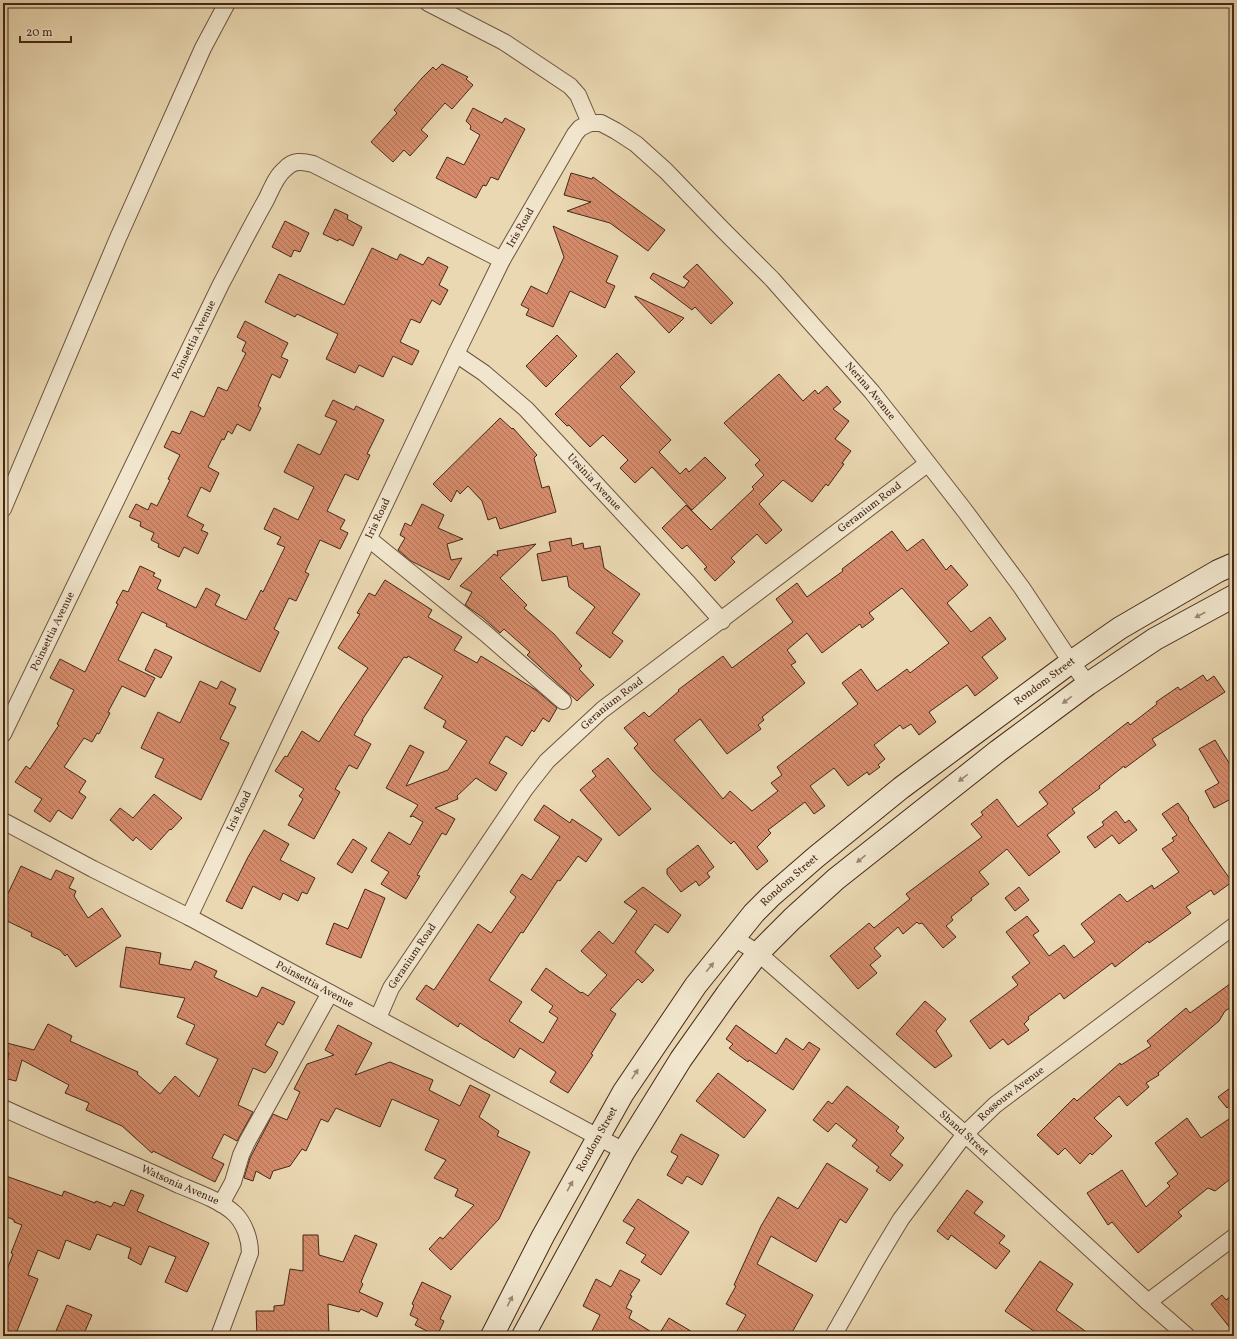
<svg xmlns="http://www.w3.org/2000/svg" width="1237" height="1339" font-family="Vollkorn,serif">
	<defs>
		<pattern id="building-back-hatch" width="6" height="6" patternUnits="userSpaceOnUse"><rect width="6" height="6" fill="#d68c6c"/><path d="M-1 5l2 2M0 0l6 6M5-1l2 2" fill="none" stroke="#af7258"/></pattern>
	</defs>
	<rect width="100%" height="100%" fill="#ead8b2"/>
	<filter id="stains"><feTurbulence type="fractalNoise" baseFrequency=".005" numOctaves="4"/><feColorMatrix values="0 0 0 0 .2 0 0 0 0 .09 0 0 0 0 .02 0 0 0 .5 -.17"/></filter>
	<radialGradient id="worn" r=".72"><stop offset=".6" stop-color="#630" stop-opacity="0"/><stop offset="1" stop-color="#630" stop-opacity=".3"/></radialGradient>
	<g fill="url(#building-back-hatch)" stroke="#452819" fill-rule="evenodd">
		<path d="M442 64 468 77 466 79 473 85 452 109 445 103 421 130 428 136 410 156 404 150 393 162 371 142 397 113 394 110 422 78 433 67 436 70Z"/>
		<path d="M473 108 502 123 505 118 525 129 498 180 491 177 486 186 483 185 476 198 436 178 447 157 464 165 480 135 470 129 471 126 466 121Z"/>
		<path d="M571 173 592 179 593 177 665 230 648 251 610 223 567 211 591 202 564 195Z"/>
		<path d="M335 209 348 215 347 219 362 227 353 246 339 239 338 241 323 234Z"/>
		<path d="M285 221 309 233 300 252 294 250 291 257 272 247Z"/>
		<path d="M553 226 618 256 606 282 615 286 605 308 570 291 553 327 526 315 529 309 521 305 531 286 547 294 564 257Z"/>
		<path d="M372 248 397 260 400 254 423 265 428 257 448 267 439 285 448 290 440 305 432 300 420 323 411 319 400 342 419 351 412 365 393 356 383 377 359 365 355 373 326 359 338 334 297 314 295 317 265 302 279 274 344 305Z"/>
		<path d="M697 264 733 303 711 324 695 307 692 310 650 278 653 273 684 288 689 281 683 277Z"/>
		<path d="M635 296 684 318 669 333 635 297Z"/>
		<path d="M245 321 288 343 281 357 288 360 280 378 272 374 258 406 261 408 250 431 237 424 232 434 228 431 224 440 222 439 208 467 219 473 210 492 201 487 187 516 204 525 201 530 208 533 198 554 184 547 179 557 158 547 159 544 151 540 154 533 140 526 141 522 129 517 136 504 148 510 151 503 157 506 170 480 168 479 180 455 164 447 172 431 180 434 191 411 204 417 218 387 227 391 246 353 242 351 246 342 237 337Z"/>
		<path d="M557 335 577 356 546 387 526 366Z"/>
		<path d="M617 353 635 372 620 387 671 440 659 452 680 474 686 468 689 472 705 457 726 478 692 510 652 467 635 483 620 468 628 460 603 435 590 447 569 425 567 426 555 414Z"/>
		<path d="M779 374 803 401 815 390 818 394 827 386 841 402 833 409 849 421 835 439 851 451 842 463 844 464 828 486 826 484 812 502 783 480 759 504 782 530 766 544 757 534 731 558 735 562 715 581 704 569 707 567 687 545 682 549 662 528 686 505 711 530 754 489 752 487 764 475 755 465 760 460 724 423Z"/>
		<path d="M333 400 354 410 356 406 384 420 367 454 370 455 358 480 345 474 327 511 345 520 340 529 348 533 340 549 320 540 305 572 309 574 296 601 289 598 274 629 279 632 260 672 166 626 167 624 142 612 118 660 155 678 145 697 122 686 108 712 110 713 99 734 97 733 92 742 84 738 64 767 86 781 79 792 86 797 72 819 58 810 50 822 34 811 42 799 15 782 26 766 30 769 59 725 57 724 74 690 50 678 60 659 85 672 118 604 116 603 123 590 128 592 140 566 155 573 153 576 161 580 157 589 196 608 206 588 220 595 215 605 246 620 261 590 263 592 285 547 277 544 281 537 264 529 274 508 298 520 314 487 284 472 298 444 320 455 337 421 325 416Z"/>
		<path d="M500 418 512 429 513 428 537 455 534 458 542 488 549 486 556 512 500 529 496 517 488 520 482 501 468 486 460 494 457 490 451 502 433 484Z"/>
		<path d="M422 504 444 515 438 528 463 539 447 544 451 560 462 558 449 580 411 561 398 550 405 538 400 535 405 523 411 526Z"/>
		<path d="M892 531 907 551 923 539 946 570 951 565 968 585 947 603 971 632 990 617 1006 639 982 657 998 678 975 696 967 685 929 712 936 722 919 735 911 724 903 729 900 725 874 745 885 759 878 765 880 767 869 775 867 772 848 786 834 768 810 786 825 806 814 814 805 802 768 830 771 833 757 847 768 861 757 870 734 841 731 844 653 771 634 748 638 744 624 728 644 712 649 717 679 691 678 690 723 656 732 668 793 622 776 599 797 583 807 597 843 571 842 569ZM902 588 949 643 910 673 907 669 877 691 861 669 842 683 858 704 777 767 782 775 771 783 778 791 752 811 730 791 723 799 674 740 700 719 727 754 761 729 758 725 764 720 762 717 805 683 791 665 796 662 787 650 807 633 822 653 860 624 862 628 874 619 869 613Z"/>
		<path d="M571 538 572 546 583 543 584 549 600 546 604 568 640 594 612 633 623 641 610 658 576 633 595 607 569 587 567 576 542 581 537 554 551 551 549 542Z"/>
		<path d="M536 544 500 578 527 605 524 608 554 634 582 666 579 669 594 685 577 701 527 655 530 652 504 629 500 633 482 617 465 605 472 592 460 586 494 554 498 556 497 551Z"/>
		<path d="M385 580 432 610 428 617 462 637 454 650 477 663 481 656 536 690 557 708 549 722 543 718 534 732 532 730 522 746 506 736 489 763 507 773 496 791 476 778 457 796 458 799 435 808 455 819 446 835 442 833 417 875 420 876 406 899 381 884 389 872 371 861 389 832 410 845 423 822 413 816 410 817 418 805 386 788 410 745 424 752 406 786 448 770 467 741 443 727 446 721 424 708 443 676 408 656 407 658 404 657 362 720H363L354 735 371 744 357 769 349 765 335 789 340 792 314 839 288 825 303 799 299 796 304 789 275 771 285 756 287 757 302 731 319 742 341 707 368 668 338 648 360 614 357 613 369 593 375 596Z"/>
		<path d="M155 649 172 657 161 678 145 670Z"/>
		<path d="M1203 675 1207 681 1214 676 1225 692 1152 739 1156 745 1125 768 1124 766 1099 786 1100 788 1072 809 1075 813 1047 835 1060 852 1029 876 1007 849 979 872 989 884 971 898 972 900 951 917 953 920 946 926 956 937 943 948 922 923 919 924 917 922 903 934 898 927 874 948 881 956 870 965 877 973 858 989 830 956 869 923 874 928 910 899 906 894 982 837 971 824 983 815 981 812 997 799 1018 827 1048 804 1039 792 1128 722 1130 725 1157 704 1156 702 1178 687 1180 690Z"/>
		<path d="M200 681 217 689 221 681 236 689 229 704 236 707 220 739 229 743 201 800 155 777 164 759 141 748 158 712 180 723Z"/>
		<path d="M1215 740 1234 771V807L1229 800 1214 808 1205 791 1219 783 1199 749Z"/>
		<path d="M608 758 651 809 619 836 580 790 596 776 592 771Z"/>
		<path d="M154 794 182 818 171 830 170 829 151 850 136 837 133 841 110 820 120 808 133 818Z"/>
		<path d="M1178 803 1189 818 1188 819 1232 882 1214 895 1211 890 1186 907 1191 913 1149 943 1148 941 1115 967 1112 963 1064 999 1060 993 1028 1017 1029 1019 1024 1024 1029 1030 1008 1045 1003 1039 990 1049 970 1021 1018 985 1012 977 1030 963 1006 932 1027 916 1039 931 1033 935 1049 956 1064 945 1074 958 1095 942 1081 924 1120 894 1127 902 1152 885 1154 889 1179 872 1162 849 1174 841 1172 838 1177 835 1162 814Z"/>
		<path d="M544 805 570 823 572 819 602 839 586 862 578 856 560 881 558 880 523 933 521 932 489 980 522 1002 509 1021 543 1043 558 1018 549 1012 553 1006 531 990 546 968 581 993 582 992 588 996 607 975 581 951 599 931 613 944 637 911 624 902 643 887 681 915 668 933 655 924 635 952 654 970 642 983 638 979 610 1010 616 1014 591 1054 593 1055 568 1093 550 1082 556 1072 520 1048 514 1058 486 1040H485L460 1023 458 1027 416 999 426 985 434 990 478 924 491 933 516 897 510 892 522 874 531 880 560 837 534 820Z"/>
		<path d="M1116 811 1125 823 1129 820 1137 830 1119 844 1112 835 1095 848 1087 837 1104 825 1102 822Z"/>
		<path d="M264 830 289 844 280 860 315 878 307 894 302 892 298 901 283 893 280 900 253 886 242 909 226 901 248 857Z"/>
		<path d="M353 839 367 848 352 873 337 864Z"/>
		<path d="M698 845 714 867 707 873 710 877 699 886 696 881 681 892 667 874V869Z"/>
		<path d="M21 866 51 880 56 870 74 878 69 888 76 891 74 896 88 918 102 908 121 936 76 967 67 954 65 956 60 950 31 936 32 933 3 919V904Z"/>
		<path d="M1019 887 1029 900 1015 911 1005 898Z"/>
		<path d="M365 889 385 898 361 958 326 944 334 923 348 929Z"/>
		<path d="M126 947 161 953 159 964 191 970 195 961 217 971 214 977 257 997 262 987 295 1002 283 1025 278 1022 265 1045 278 1052 271 1066 265 1073 253 1068 238 1105 253 1112 237 1141 224 1134 212 1158 224 1164 215 1182 153 1151 152 1153 122 1126 86 1110 89 1103 65 1093 69 1085 22 1060 16 1081 3 1078 9 1053 3 1050V1042L34 1050 48 1024 72 1036 70 1041 138 1072 137 1074 160 1094 175 1076 199 1097 218 1059 186 1044 195 1025 177 1017 185 998 120 987Z"/>
		<path d="M1234 981V1005L1225 1011 1219 1021 1158 1073 1159 1075 1146 1083 1149 1087 1127 1106 1119 1096 1094 1118 1112 1136 1092 1155 1090 1153 1080 1164 1065 1148 1058 1155 1037 1135 1074 1098 1077 1101 1120 1063 1121 1065 1151 1046 1147 1041 1186 1008 1190 1013Z"/>
		<path d="M925 1001 946 1019 936 1031 952 1056 935 1068 896 1034Z"/>
		<path d="M338 1025 372 1043 355 1075 390 1062 433 1080 429 1090 460 1106 470 1085 490 1095 479 1117 499 1131 497 1136 530 1152 499 1219 451 1270 429 1249 440 1237 443 1239 474 1205 455 1196 458 1189 434 1178 446 1160 425 1150 439 1120 392 1099 380 1127 336 1108 328 1122 321 1119 306 1151 302 1149 290 1166 273 1171 270 1179 256 1171 253 1181 244 1178 250 1158 273 1114 287 1120 300 1092 294 1089 307 1064 334 1055 325 1050Z"/>
		<path d="M736 1025 776 1054 786 1038 803 1050 809 1042 820 1049 793 1090 749 1060 748 1062 729 1048 733 1044 726 1039Z"/>
		<path d="M718 1073 766 1110 744 1138 696 1101Z"/>
		<path d="M1234 1085V1102L1227 1108 1218 1097Z"/>
		<path d="M847 1086 899 1127 896 1131 904 1138 890 1155 903 1165 890 1181 876 1171 879 1167 852 1146 857 1140 836 1123 828 1132 813 1120 828 1101 832 1104Z"/>
		<path d="M1187 1118 1201 1138 1229 1119 1234 1127V1176L1215 1191 1208 1188 1178 1212 1182 1216 1138 1253 1112 1222 1108 1225 1087 1193 1122 1170 1146 1207 1170 1186 1167 1183 1178 1174 1155 1143Z"/>
		<path d="M681 1134 719 1155 702 1185 687 1176 682 1184 667 1175 678 1156 671 1152Z"/>
		<path d="M827 1163 868 1189 846 1223 840 1219 816 1262 771 1236 757 1264 813 1295 790 1336H734L746 1315 726 1304 736 1286 734 1285 761 1226 778 1197 798 1209Z"/>
		<path d="M3 1175 62 1196 64 1191 95 1203 96 1201 111 1207 114 1202 124 1206 131 1190 144 1195 137 1211 209 1243 187 1292 165 1282 176 1257 149 1246 141 1265 128 1258 131 1248 97 1234 90 1250 66 1240 59 1259 38 1250 28 1275 38 1279 15 1336H3V1280L13 1254 11 1253 22 1225 14 1222V1220L3 1215Z"/>
		<path d="M967 1190 983 1202 974 1213 1005 1236 999 1243 1010 1251 996 1269 951 1235 948 1240 937 1231Z"/>
		<path d="M638 1199 689 1232 661 1275 641 1262 646 1255 626 1243 635 1228 623 1221Z"/>
		<path d="M303 1235H318L319 1255 343 1262 355 1235 377 1244 361 1282 363 1284 359 1292 383 1303 377 1317 361 1309 359 1312 328 1304 329 1335 257 1336 256 1311H274V1306L284 1305 290 1269 303 1271Z"/>
		<path d="M1040 1261 1073 1284 1056 1310 1092 1336H1041L1005 1311Z"/>
		<path d="M620 1270 640 1280 630 1295 632 1296 626 1308 632 1311 629 1318 658 1336 669 1318 699 1336H601L592 1331 600 1315 583 1306 596 1279 611 1287Z"/>
		<path d="M422 1282 451 1296 440 1319 444 1321 437 1336 415 1325 418 1319 410 1315 414 1305 412 1304Z"/>
		<path d="M1234 1293V1333L1211 1304 1222 1295 1226 1300Z"/>
		<path d="M67 1305 92 1315 83 1336H54Z"/>
	</g>
	<g fill="none" stroke-linecap="round" stroke-linejoin="round">
		<defs>
			<g id="street">
				<path d="M428 3 504 42 570 86 578 95 590 123"/>
				<path id="s1" d="M456 354 484 373 526 409 688 583 722 621"/>
				<path d="M3 509 118 238 203 48 227 3"/>
				<path d="M369 539 485 633 563 701"/>
				<path id="s2" d="M3 734 221 284C236 256 250 228 266 200 271 190 276 176 285 169 293 160 302 161 313 164L502 260"/>
				<path id="s3" d="M3 821 93 869 189 917 624 1151"/>
				<path id="s4" d="M189 917 456 354 502 260 575 134 580 128 590 123H601L616 131 636 144 666 171 723 230 772 279 872 392 902 430 965 511 1022 588 1071 662 1088 684"/>
				<path id="s5" d="M734 938 758 953 965 1134 1148 1302 1187 1336"/>
				<path id="s6" d="M378 1018 391 988 525 789 547 761 602 710 927 464"/>
				<path id="s7" d="M3 1108C61 1135 121 1158 179 1185 196 1192 222 1201 235 1214 245 1224 250 1240 250 1253L219 1336"/>
				<path d="M221 1204 233 1182 241 1155 247 1142 330 993"/>
				<path d="M1148 1302 1234 1237"/>
				<path id="s8" d="M833 1336 875 1262 901 1219 965 1134 995 1105 1234 926"/>
			</g>
			<g id="secondary">
				<path id="s9" d="M492 1336 543 1236 623 1093 696 985 754 913 771 896 816 857 901 788 967 739 1071 662 1120 628 1218 571 1234 564"/>
				<path d="M523 1336 624 1151 681 1059 727 994 758 953 792 919 836 879 998 751 1088 684 1155 639 1234 596"/>
			</g>
		</defs>
		<use href="#street" stroke="#6e543f" stroke-width="18"/>
		<use href="#secondary" stroke="#452819" stroke-width="24"/>
		<use href="#street" stroke="#f1e6cd" stroke-width="16"/>
		<use href="#secondary" stroke="#f1e6cd" stroke-width="22"/>
	</g>
	<defs><path id="oneway-solid" d="M-6-.8H1V-3.2L6.5 0L1 3.2V.8H-6Z"/></defs>
	<g fill="#9b8773">
		<use href="#oneway-solid" transform="translate(1200 615) rotate(152)"/>
		<use href="#oneway-solid" transform="translate(1067 700) rotate(143)"/>
		<use href="#oneway-solid" transform="translate(963 778) rotate(142)"/>
		<use href="#oneway-solid" transform="translate(861 859) rotate(141)"/>
		<use href="#oneway-solid" transform="translate(710 967) rotate(-51)"/>
		<use href="#oneway-solid" transform="translate(635 1074) rotate(-57)"/>
		<use href="#oneway-solid" transform="translate(570 1186) rotate(-61)"/>
		<use href="#oneway-solid" transform="translate(510 1301) rotate(-63)"/>
	</g>
	<g text-anchor="middle" dominant-baseline="central" stroke-width="4" stroke-linejoin="round" paint-order="stroke">
		<g font-size="11" fill="#452819" stroke="#f1e6cd">
			<text stroke="none"><textPath href="#s4" startOffset="765">Iris Road</textPath></text>
			<text stroke="none"><textPath href="#s2" startOffset="438">Poinsettia Avenue</textPath></text>
			<text stroke="none"><textPath href="#s4" startOffset="1285">Nerina Avenue</textPath></text>
			<text stroke="none"><textPath href="#s1" startOffset="189">Ursinia Avenue</textPath></text>
			<text stroke="none"><textPath href="#s6" startOffset="719">Geranium Road</textPath></text>
			<text stroke="none"><textPath href="#s4" startOffset="441">Iris Road</textPath></text>
			<text stroke="none"><textPath href="#s2" startOffset="114">Poinsettia Avenue</textPath></text>
			<text stroke="none"><textPath href="#s9" startOffset="871">Rondom Street</textPath></text>
			<text stroke="none"><textPath href="#s6" startOffset="395">Geranium Road</textPath></text>
			<text stroke="none"><textPath href="#s4" startOffset="117">Iris Road</textPath></text>
			<text stroke="none"><textPath href="#s9" startOffset="547">Rondom Street</textPath></text>
			<text stroke="none"><textPath href="#s6" startOffset="71">Geranium Road</textPath></text>
			<text stroke="none"><textPath href="#s3" startOffset="352">Poinsettia Avenue</textPath></text>
			<text stroke="none"><textPath href="#s8" startOffset="303">Rossouw Avenue</textPath></text>
			<text stroke="none"><textPath href="#s5" startOffset="302">Shand Street</textPath></text>
			<text stroke="none"><textPath href="#s9" startOffset="223">Rondom Street</textPath></text>
			<text stroke="none"><textPath href="#s7" startOffset="193">Watsonia Avenue</textPath></text>
		</g>
	</g>
	<rect width="1237" height="1339" fill="none" stroke="#ead8b2" stroke-width="16"/>
	<rect x="4" y="4" width="1229" height="1331" fill="none" stroke="#452819" stroke-width="2"/>
	<rect x="8" y="8" width="1221" height="1323" fill="none" stroke="#452819"/>
	<path d="M20 36v6h51v-6" fill="none" stroke="#452819" stroke-width="2"/>
	<text x="26" y="36" font-size="12" fill="#452819" stroke="#f1e6cd" stroke-width="3" paint-order="stroke">20 m</text>
	<rect width="100%" height="100%" filter="url(#stains)"/>
	<rect width="100%" height="100%" fill="url(#worn)"/>
</svg>
